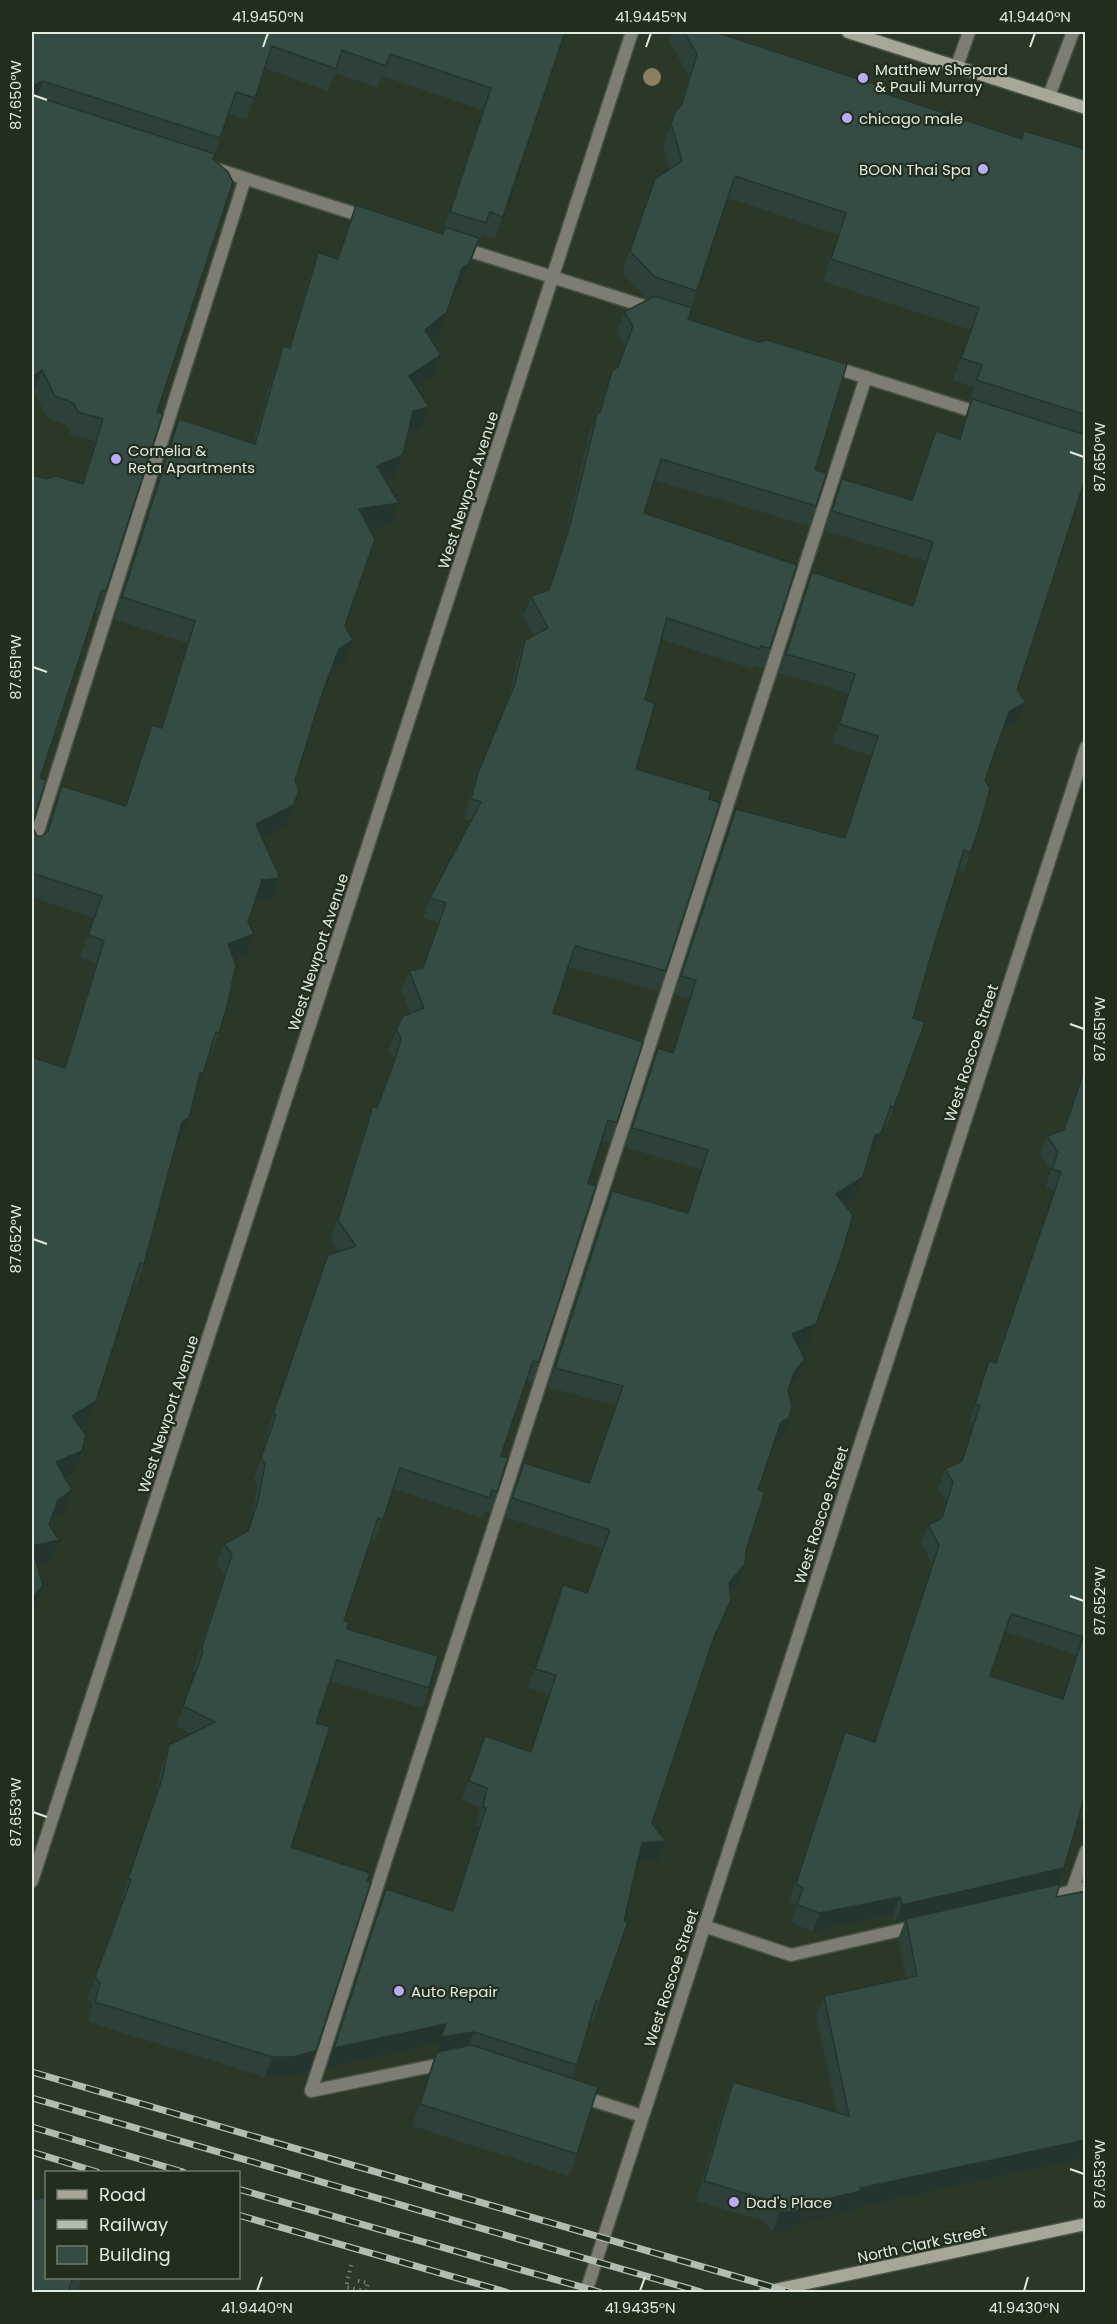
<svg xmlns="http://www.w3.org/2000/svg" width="1117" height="2324" font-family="Poppins,sans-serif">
	<rect width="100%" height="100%" fill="#2b3727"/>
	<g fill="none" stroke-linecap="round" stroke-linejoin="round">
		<defs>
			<g id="service">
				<path d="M957 66 969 32"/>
				<path d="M1049 96 1073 32"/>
				<path d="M216 169 368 218"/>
				<path d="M458 247 653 309"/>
				<path d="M830 366 982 414"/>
				<path d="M32 850 245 179"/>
				<path d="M1072 1891 1086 1851"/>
				<path d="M1043 1898 1086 1888"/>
				<path d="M704 1926 791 1955 918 1926"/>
				<path d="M446 2063 311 2091 866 377"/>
				<path d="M580 2096 642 2116"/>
			</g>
			<g id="minor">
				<path d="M32 1881 632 32"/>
				<path d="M586 2292 1086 747"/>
			</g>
			<g id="secondary">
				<path d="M848 32 1086 108"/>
				<path d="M765 2292 1086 2224"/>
			</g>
		</defs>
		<use href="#service" stroke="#485445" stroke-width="15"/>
		<use href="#minor" stroke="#485445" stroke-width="15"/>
		<use href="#secondary" stroke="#485445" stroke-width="15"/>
		<path stroke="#778274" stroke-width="4" stroke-dasharray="1.5 4.5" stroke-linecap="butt" d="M351 2265 346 2287 366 2291 368 2283 354 2280"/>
		<use href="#service" stroke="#7d7d73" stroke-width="12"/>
		<use href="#minor" stroke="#7d7d73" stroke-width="12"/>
		<use href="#secondary" stroke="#a7a797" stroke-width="12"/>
		<defs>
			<g id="rail">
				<path d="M32 2072 789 2292"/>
				<path d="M32 2098 701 2292"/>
				<path d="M32 2127 183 2172"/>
				<path d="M32 2152 97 2172"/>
				<path d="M238 2189 599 2292"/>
				<path d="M238 2215 506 2292"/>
			</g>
		</defs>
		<use href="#rail" stroke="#b2bcaf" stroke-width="7"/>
		<use href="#rail" stroke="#212d1d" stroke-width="4.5" stroke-dasharray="14" stroke-linecap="butt"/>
	</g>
	<circle fill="#8b7f5f" cx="652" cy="77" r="9"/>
	<g fill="#2d413a" fill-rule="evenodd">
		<path d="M32 32H565L495 239 482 234 461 286 454 290 439 334 432 340 433 377 416 388 421 429 408 432 403 455 395 477 386 481 391 525 369 528 345 626V662L331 671 321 699 295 781 286 827 263 839 272 900 255 902 248 922 246 956 234 960 219 1033 211 1055 209 1054 181 1140 176 1142 144 1264 136 1286 133 1285 88 1423 80 1428 74 1473 65 1477 64 1512 50 1521 49 1525 51 1562 38 1565 35 1608 64 1068 96 963 80 957 94 918 32 897V475L47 479 82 483 95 441 70 434 66 425 47 418 34 392ZM264 68 328 91 335 73 378 88 382 76 483 110 442 233 356 205 337 259 318 253 310 275 289 348 283 346 275 368 253 443 179 419 171 441 114 619 187 643 161 728 152 725 125 806 62 786 46 832 42 836H37L32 826 40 778 95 612 98 614 106 591 157 412 213 159 229 114 247 120Z"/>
		<path d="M672 32H684L884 93 1021 139 1086 149V476L1017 690 1019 721 1002 732 985 780 977 835 963 872 958 870 935 942 913 1018 925 1022 887 1127 884 1126 874 1153 870 1154 863 1177 856 1197 844 1204 809 1343 799 1347 798 1378 788 1391 789 1418 782 1438 775 1441 758 1490 746 1550 745 1564 738 1584 731 1592V1600L724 1619 709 1652 652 1823 659 1860 637 1862 624 1921 628 1922 593 2022 590 2021 572 2079 577 2154 569 2176 412 2126 439 2043 327 2068 386 1889 452 1911 479 1827 476 1826 480 1808 462 1800 485 1736 531 1752 549 1694 528 1688 556 1605 563 1585 587 1593 603 1549 505 1517 524 1463 589 1483 616 1406 548 1387 612 1191 687 1213 701 1170 625 1147 658 1048 672 1053 689 999 674 995 736 809 844 838 871 756 832 743 848 693 779 673 812 572 912 606 926 561 825 531 842 479 912 500 959 438 970 402H969L974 387 953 380 971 330 823 281 838 235 728 198 691 308 688 319 815 470 816 506 809 526 654 480 644 513 770 648 763 669 754 666 753 669 661 639 645 699 636 769 666 971 658 991 568 967 553 1013 617 1123 609 1143 602 1141 588 1183 539 1362 532 1383 526 1381 501 1456 497 1492 490 1512 485 1511 483 1518 393 1489 375 1540 371 1539 344 1621 347 1629 429 1688 422 1708 330 1681 316 1723 291 1847 316 2051 309 2072 284 2077H265L88 2022 92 2004 88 1997 123 1901 121 1899 155 1799 162 1766 169 1745 191 1734 176 1726 196 1672 193 1671 224 1574 216 1564 224 1544 247 1531 251 1521 258 1485 254 1479 269 1436 266 1435 328 1255 338 1252 331 1240 365 1127 373 1106 377 1108 389 1076 394 1059 389 1051 396 1030 411 1013 401 991 409 971 423 968 438 923 423 918 430 898 471 821 464 819 470 794 478 773 509 698 517 661 525 640 534 635 523 616 531 596 549 590 563 546 589 434 597 414 598 413 605 391 612 371 618 367 625 346 617 332 624 312 649 300 647 299 622 273 655 179 670 169 663 145 675 112 680 106 689 76 669 41Z"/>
		<path d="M1086 1063V1820L1079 1818 1058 1884 1056 1897 1086 1891V2158L854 2208 853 2211 796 2225 790 2231 773 2232 764 2221 696 2201 725 2102 733 2082 837 2112 816 2016 824 1996 906 1978 898 1939 905 1921 895 1923 893 1915 813 1931 791 1923 797 1906 789 1902 845 1732 875 1742 932 1563 921 1543 928 1525 941 1518 946 1501 938 1488 945 1469 961 1461 973 1424 969 1422 983 1379 989 1361 995 1362 1055 1190 1046 1187 1051 1170 1040 1154 1047 1136 1063 1130ZM1005 1632 1077 1655 1062 1699 990 1676Z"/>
		<path d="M46 2277H83L77 2292H68Z"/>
	</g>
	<g fill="#24352f">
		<path d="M43 81 35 103 32 105V86Z"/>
		<path d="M479 238 461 286 454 290 462 268Z"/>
		<path d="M447 312 439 334 417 352 425 330Z"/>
		<path d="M441 355 433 377 401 398 409 376Z"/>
		<path d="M42 370 34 392 32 394V377Z"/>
		<path d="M429 407 421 429 405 433 413 411Z"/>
		<path d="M403 455 395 477 369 488 377 466Z"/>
		<path d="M399 503 391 525 351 531 359 509Z"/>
		<path d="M353 640 345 662 331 671 339 649Z"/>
		<path d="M1026 702 1019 721 1002 732 1009 712Z"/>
		<path d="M294 805 286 827 248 846 256 824Z"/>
		<path d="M280 878 272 900 254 902 262 880Z"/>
		<path d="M254 934 246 956 220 966 228 944Z"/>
		<path d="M200 1073H203L195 1095Z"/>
		<path d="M189 1118 181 1140 174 1144 182 1122Z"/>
		<path d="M881 1133 874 1153 868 1154 875 1135Z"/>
		<path d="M863 1177 856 1197 829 1214 836 1194Z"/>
		<path d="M834 1275 809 1343 785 1354 792 1334Z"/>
		<path d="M805 1359 798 1378 786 1392 794 1373Z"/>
		<path d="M96 1401 88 1423 64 1438 72 1416Z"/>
		<path d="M789 1418 782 1438 774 1441 781 1422Z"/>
		<path d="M82 1451 74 1473 48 1484 56 1462Z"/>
		<path d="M72 1490 64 1512 50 1522 58 1500Z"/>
		<path d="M59 1540 51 1562 32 1566V1546Z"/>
		<path d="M745 1564 738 1584 722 1602 729 1583Z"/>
		<path d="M43 1586 35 1608 32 1611V1598Z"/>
		<path d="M731 1600 724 1619 707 1656 714 1637Z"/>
		<path d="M666 1841 659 1860 635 1862 642 1843Z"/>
		<path d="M1064 1868 1058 1886 895 1923 902 1905Z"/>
		<path d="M900 1897 893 1915 813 1931 820 1913Z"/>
		<path d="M446 2024 439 2043 327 2068 334 2048Z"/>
		<path d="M474 2032 467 2051 434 2057 441 2037Z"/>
		<path d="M316 2051 309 2072 284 2077H265L272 2057Z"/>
		<path d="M1086 2140V2158L854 2208 853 2211 796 2225 790 2231 773 2232 780 2212 803 2205 860 2188Z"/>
	</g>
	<g fill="#344c43" stroke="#24352f" stroke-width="1.5" fill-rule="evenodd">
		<path d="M32 32H565L503 217 490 212 486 223 450 212 491 88 390 54 386 66 342 50 336 69 272 46 255 98 236 92 220 138 43 81 32 86V91L38 97 215 154 213 159 228 172 233 182 157 412 163 414 106 591 102 590 40 778 46 780 32 826 37 836H42L48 831 62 786 126 806 152 725 162 728 195 621 122 597 179 419 255 444 283 346 290 348 318 253 338 259 356 205 443 234 445 227 479 238 469 264 462 268 447 312 425 330 441 355 409 376 429 407 413 411 403 455 377 466 399 503 359 509 375 539 345 626 353 640 339 649 322 694 295 781 299 790 294 805 256 824 280 878 262 880 248 922 254 934 228 944 236 965 227 1006 219 1033 216 1032 203 1073H200L189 1118 182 1122 144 1264 140 1263 96 1401 72 1416 86 1435 82 1451 56 1462 72 1490 58 1500 49 1525 59 1540 32 1546 43 1586 32 1598V1057L65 1068 104 941 88 935 102 896 32 873V475L47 479 56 476 83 484 103 419 78 412 74 403 55 396 42 370 32 377Z"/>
		<path d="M684 32H715L886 88 884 93 1022 139 1024 131 1086 149V415L977 380 982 365 961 358 979 308 831 259 846 213 735 176 697 291 655 277 630 251 655 179 682 161 671 123 675 112 682 104 697 54Z"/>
		<path d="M655 296 692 308 688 319 758 342 767 340 847 364 815 470 827 473 816 506 661 459 644 513 797 565 770 648 761 646 760 649 667 618 645 699 655 704 636 769 711 791 709 799 720 803 666 971 575 946 553 1013 643 1042 617 1123 608 1120 588 1183 596 1186 539 1362 533 1361 501 1456 508 1458 497 1492 492 1490 490 1498 400 1468 383 1520 378 1518 344 1621 349 1622 347 1629 438 1656 429 1688 337 1660 316 1723 330 1727 291 1847 370 1873 367 1881 371 1882 316 2051 292 2057H272L95 2002 100 1983 95 1977 131 1880 128 1879 162 1779 169 1745 215 1722 183 1706 203 1652 201 1650 232 1554 224 1544 248 1531 258 1501 265 1464 261 1458 276 1415 273 1414 328 1255 356 1246 338 1220 373 1106 377 1108 396 1056 401 1038 396 1030 403 1016 424 1008 409 971 423 968 446 903 430 898 481 802 471 799 478 773 515 683 525 640 548 628 531 596 549 590 556 569 570 525 597 414 600 412 612 371 618 367 633 326 624 312Z"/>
		<path d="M972 399 1086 435V476L1017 690 1026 702 1009 712 985 780 990 789 977 835 970 853 964 850 935 942 913 1018 925 1022 894 1107 891 1106 881 1133 875 1135 863 1177 836 1194 853 1215 841 1256 816 1324 792 1334 805 1359 794 1373 788 1390 792 1406 789 1418 781 1422 758 1490 765 1492 746 1550 745 1564 729 1583 731 1600 714 1637 652 1823 666 1841 642 1843 624 1921 628 1922 600 2002 596 2001 577 2065 474 2032 441 2037 446 2024 334 2048 386 1889 453 1911 486 1808 483 1807 487 1788 469 1781 485 1736 531 1752 556 1675 535 1669 563 1585 587 1593 610 1530 512 1498 524 1463 589 1483 623 1386 555 1368 612 1191 688 1213 708 1150 632 1128 658 1048 673 1053 696 980 681 976 736 809 845 838 878 736 839 724 855 674 786 654 812 572 913 606 933 542 832 511 842 479 912 500 936 431 960 439Z"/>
		<path d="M1086 1065V1799H1084L1064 1868 902 1905 900 1897 820 1913 797 1905 803 1888 796 1884 845 1732 875 1742 939 1545 928 1525 942 1518 953 1482 945 1469 962 1461 980 1405 975 1404 989 1361 996 1363 1061 1172 1052 1169 1058 1152 1047 1136 1064 1130ZM1011 1614 1083 1637 1063 1699 990 1676Z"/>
		<path d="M1060 1884 1056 1897 1086 1891V2140L860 2188 861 2191 803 2205 797 2211 780 2212 771 2201 704 2181 733 2082 849 2116 824 1996 917 1976 906 1919Z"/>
		<path d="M472 2045 598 2087 577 2154 420 2104 437 2052Z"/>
		<path d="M46 2197V2277H73L68 2292H32V2200Z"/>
	</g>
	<path fill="none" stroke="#e3ebe0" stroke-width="2" d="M263 47 268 33M646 47 651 33M1030 47 1035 33M33 95 47 100M1070 452 1084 457M33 667 47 672M1070 1024 1084 1029M33 1239 47 1244M1070 1596 1084 1601M33 1812 47 1817M1070 2169 1084 2174M257 2291 262 2277M640 2291 645 2277M1024 2291 1028 2277"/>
	<g fill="#b9abf7" stroke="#212d1d" stroke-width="2">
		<circle cx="863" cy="78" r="6"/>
		<circle cx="847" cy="118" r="6"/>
		<circle cx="983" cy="169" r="6"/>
		<circle cx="116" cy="459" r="6"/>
		<circle cx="399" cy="1991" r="6"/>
		<circle cx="734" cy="2202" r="6"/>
	</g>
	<g text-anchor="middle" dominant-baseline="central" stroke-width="4.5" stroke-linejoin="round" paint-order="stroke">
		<g font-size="15" fill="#e3ebe0" stroke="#212d1d" text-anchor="start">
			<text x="875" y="69">Matthew Shepard<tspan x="875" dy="17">&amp; Pauli Murray</tspan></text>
			<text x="859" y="118">chicago male</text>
			<text x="971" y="169" text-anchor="end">BOON Thai Spa</text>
			<text x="128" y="450">Cornelia &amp;<tspan x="128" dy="17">Reta Apartments</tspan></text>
			<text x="411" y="1991">Auto Repair</text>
			<text x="746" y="2202">Dad's Place</text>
		</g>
		<g font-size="15" fill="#e3ebe0" stroke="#212d1d">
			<text transform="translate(468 490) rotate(-72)">West Newport Avenue</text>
			<text transform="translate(318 952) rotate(-72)">West Newport Avenue</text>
			<text transform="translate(971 1053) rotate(-72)">West Roscoe Street</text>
			<text transform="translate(168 1414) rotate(-72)">West Newport Avenue</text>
			<text transform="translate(821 1515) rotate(-72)">West Roscoe Street</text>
			<text transform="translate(671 1978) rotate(-72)">West Roscoe Street</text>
			<text transform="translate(922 2244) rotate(-12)">North Clark Street</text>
		</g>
	</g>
	<rect width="1117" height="2324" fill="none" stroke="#212d1d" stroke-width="66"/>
	<rect x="45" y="2171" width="195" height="108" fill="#212d1d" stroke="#6f796b" stroke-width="1.5"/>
	<rect x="57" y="2190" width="30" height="9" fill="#a7a797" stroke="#6f796b" stroke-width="1.5"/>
	<text x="99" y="2201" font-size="18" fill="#e3ebe0">Road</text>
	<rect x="57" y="2220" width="30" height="9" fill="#b2bcaf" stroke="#6f796b" stroke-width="1.5"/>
	<text x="99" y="2231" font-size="18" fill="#e3ebe0">Railway</text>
	<rect x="57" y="2246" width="30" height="18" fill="#344c43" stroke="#6f796b" stroke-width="1.5"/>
	<text x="99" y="2261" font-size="18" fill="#e3ebe0">Building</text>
	<rect x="33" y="33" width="1051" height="2258" fill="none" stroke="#e3ebe0" stroke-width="2"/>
	<g font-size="15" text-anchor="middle" fill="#e3ebe0">
		<text x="268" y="22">41.9450°N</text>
		<text x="651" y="22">41.9445°N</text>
		<text x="1035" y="22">41.9440°N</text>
		<text transform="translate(16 95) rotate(-90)" y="5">87.650°W</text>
		<text transform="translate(1100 457) rotate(-90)" y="5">87.650°W</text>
		<text transform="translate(16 667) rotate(-90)" y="5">87.651°W</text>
		<text transform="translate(1100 1029) rotate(-90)" y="5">87.651°W</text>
		<text transform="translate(16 1239) rotate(-90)" y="5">87.652°W</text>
		<text transform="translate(1100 1601) rotate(-90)" y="5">87.652°W</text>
		<text transform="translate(16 1812) rotate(-90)" y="5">87.653°W</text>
		<text transform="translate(1100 2174) rotate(-90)" y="5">87.653°W</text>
		<text x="257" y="2313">41.9440°N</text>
		<text x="640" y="2313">41.9435°N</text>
		<text x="1024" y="2313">41.9430°N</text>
	</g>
</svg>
